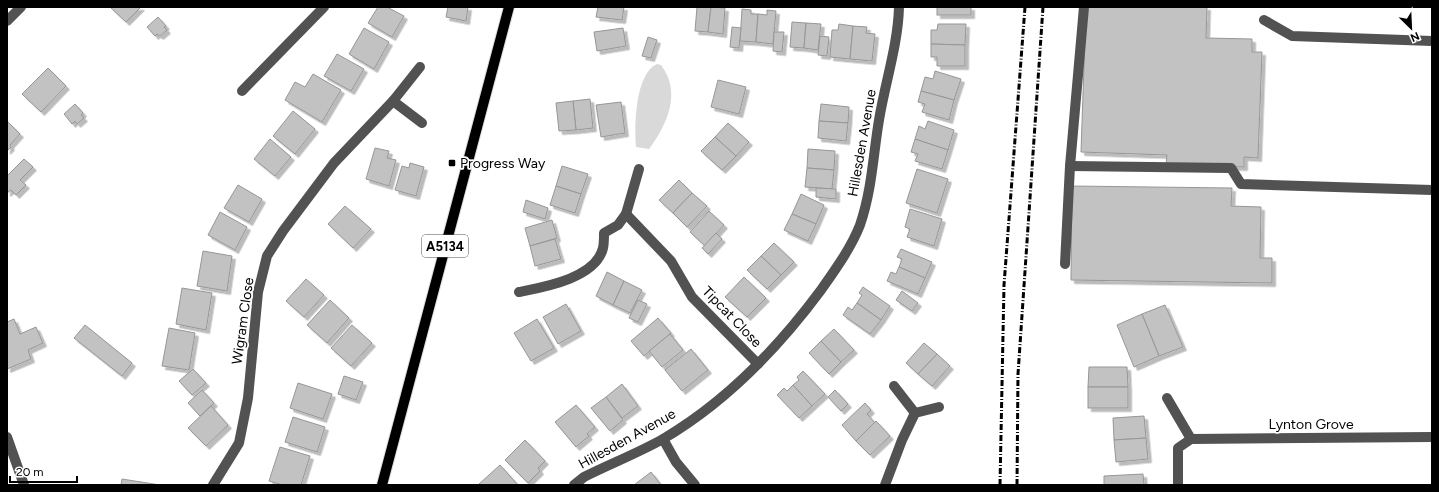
<svg xmlns="http://www.w3.org/2000/svg" width="1439" height="492" font-family="Figtree,sans-serif">
	<defs>
		<filter id="shadow"><feDropShadow dx="3.5" dy="3.5" stdDeviation="0" flood-color="#0004"/></filter>
	</defs>
	<rect width="100%" height="100%" fill="#fff"/>
	<path fill="#d9d9d9" d="M657 64 661 65C682 92 667 125 649 149L636 147C634 126 635 74 657 64Z"/>
	<g fill="#c2c2c2" stroke="#969696" filter="url(#shadow)">
		<path d="M110 7H141L126 22Z"/>
		<path d="M378 7H387L404 16 392 37 368 23Z"/>
		<path d="M448 7H468L466 21 446 17Z"/>
		<path d="M598 7H624L622 20 596 17Z"/>
		<path d="M697 7H711L708 32 695 31Z"/>
		<path d="M711 7 725 8 723 34 708 32Z"/>
		<rect x="937" y="7" width="34" height="8"/>
		<path d="M1086 7H1207L1206 38 1252 39V52H1262L1258 158 1244 157V167L1166 165 1167 155 1081 152Z"/>
		<path d="M742 9 751 10V14H758L756 42 740 41Z"/>
		<path d="M767 10 776 11 773 44 756 42 758 14 767 15Z"/>
		<path d="M158 17 166 26 164 27 167 30 160 36 157 34 155 36 147 27Z"/>
		<path d="M792 22 806 23 804 48 790 47Z"/>
		<path d="M806 23 821 24 818 50 804 48Z"/>
		<path d="M839 24 853 26 850 59 830 57 832 30H838Z"/>
		<path d="M938 24H966L965 45 931 44V30H937Z"/>
		<path d="M853 26 867 27 866 33 875 34 872 61 850 59Z"/>
		<path d="M732 27 741 28 739 48 730 47Z"/>
		<path d="M364 28 389 42 374 69 349 54Z"/>
		<path d="M623 28 626 46 597 51 594 32Z"/>
		<path d="M774 32H784L782 52 773 51Z"/>
		<path d="M820 36 829 37 827 56 818 55Z"/>
		<path d="M648 37 657 40 651 58 642 56Z"/>
		<path d="M931 44 965 45V66H937V57H931Z"/>
		<path d="M337 54 364 69 351 91 324 76Z"/>
		<path d="M48 68 66 86 41 112 22 94Z"/>
		<path d="M935 71 961 79 954 100 921 91 925 77 933 79Z"/>
		<path d="M313 74 341 90 322 122 285 100 295 82 305 87Z"/>
		<path d="M718 80 746 87 739 114 711 107Z"/>
		<path d="M921 91 954 100 949 120 922 112 925 104 918 102Z"/>
		<path d="M590 99 593 128 576 130 573 101Z"/>
		<path d="M573 101 576 130 559 131 556 103Z"/>
		<path d="M621 102 625 133 601 137 596 105Z"/>
		<path d="M75 104 83 113 81 115 84 118 77 124 75 121 72 124 64 114Z"/>
		<path d="M821 104 849 107 848 123 819 121Z"/>
		<path d="M293 111 315 129 295 154 273 136Z"/>
		<path d="M7 121 20 134 10 145 11 147 7 151Z"/>
		<path d="M819 121 848 123 846 141 818 138Z"/>
		<path d="M928 121 954 130 948 150 915 139 919 126 925 129Z"/>
		<path d="M728 123 749 142 736 156 715 137Z"/>
		<path d="M715 137 736 156 722 170 701 151Z"/>
		<path d="M270 139 291 157 275 176 254 159Z"/>
		<path d="M915 139 948 150 942 169 915 161 918 154 911 152Z"/>
		<path d="M375 148 389 151 387 158 396 160 389 186 366 179Z"/>
		<path d="M808 149 835 151 834 170 807 168Z"/>
		<path d="M24 159 33 167 20 180 26 185 16 195 11 190 7 193V176Z"/>
		<path d="M410 163 424 167 416 196 395 190 402 166 409 168Z"/>
		<path d="M562 166 588 174 581 194 556 186Z"/>
		<path d="M807 168 834 170 832 189 805 187Z"/>
		<path d="M917 169 948 179 937 213 906 203Z"/>
		<path d="M679 180 692 193 673 213 659 200Z"/>
		<path d="M238 185 262 199 249 222 224 208Z"/>
		<path d="M556 186 581 194 575 213 550 205Z"/>
		<path d="M1072 186 1232 188 1231 206 1261 207 1260 258H1272V283L1071 280Z"/>
		<path d="M816 188 836 189V199L816 197Z"/>
		<path d="M692 193 707 206 687 227 673 213Z"/>
		<path d="M801 194 824 205 816 224 792 214Z"/>
		<path d="M526 200 548 208 545 219 523 212Z"/>
		<path d="M345 206 371 229 353 248 328 224Z"/>
		<path d="M910 209 942 219 934 246 907 237 910 229 905 227Z"/>
		<path d="M709 211 724 225 705 246 690 232Z"/>
		<path d="M220 212 247 227 235 250 208 235Z"/>
		<path d="M792 214 816 224 808 241 784 230Z"/>
		<path d="M552 220 557 238 530 246 525 228Z"/>
		<path d="M716 233 722 239 708 254 702 248Z"/>
		<path d="M555 239 561 259 535 266 530 246Z"/>
		<path d="M774 243 794 262 781 275 761 256Z"/>
		<path d="M901 249 932 262 925 278 899 267 902 259 897 257Z"/>
		<path d="M203 251 232 256 227 291 197 286Z"/>
		<path d="M761 256 781 275 767 289 747 270Z"/>
		<path d="M899 267 925 278 918 294 887 281 891 272 896 274Z"/>
		<path d="M607 272 624 281 613 305 596 296Z"/>
		<path d="M744 277 766 298 747 317 725 297Z"/>
		<path d="M306 279 324 295 304 317 286 301Z"/>
		<path d="M624 281 642 290 630 313 613 305Z"/>
		<path d="M863 287 890 306 881 320 857 303 862 295 859 293Z"/>
		<path d="M182 288 212 293 206 330 176 324Z"/>
		<path d="M902 291 918 303 912 311 896 300Z"/>
		<path d="M330 300 349 318 327 343 307 325Z"/>
		<path d="M638 300 647 304 638 322 629 318Z"/>
		<path d="M857 303 881 320 870 334 843 315 848 307 852 310Z"/>
		<path d="M566 304 581 331 558 344 543 317Z"/>
		<path d="M1165 305 1183 347 1159 356 1142 314Z"/>
		<path d="M1142 314 1159 356 1134 367 1117 325Z"/>
		<path d="M658 318 671 333 644 356 631 341Z"/>
		<path d="M14 319 20 334 36 327 43 343 28 350 31 359 7 369V322Z"/>
		<path d="M537 319 554 348 531 361 514 333Z"/>
		<path d="M85 325 132 363 122 376 74 338Z"/>
		<path d="M352 325 372 343 351 366 331 348Z"/>
		<path d="M169 328 195 333 189 370 162 366Z"/>
		<path d="M834 329 854 350 841 362 821 341Z"/>
		<path d="M670 334 683 350 662 367 649 351Z"/>
		<path d="M821 341 841 362 829 374 809 353Z"/>
		<path d="M924 343 937 354 918 374 906 363Z"/>
		<path d="M691 349 708 370 682 391 665 370Z"/>
		<path d="M937 354 950 366 932 386 918 374Z"/>
		<path d="M1089 367H1127L1128 387H1088Z"/>
		<path d="M193 369 206 383 192 395 179 381Z"/>
		<path d="M803 371 825 394 812 406 793 385 799 380 797 377Z"/>
		<path d="M344 376 363 382 356 400 338 394Z"/>
		<path d="M298 383 332 394 323 419 290 408Z"/>
		<path d="M622 384 638 406 622 418 606 397Z"/>
		<path d="M793 385 812 406 799 418 777 395 784 388 787 391Z"/>
		<rect x="1088" y="387" width="40" height="21"/>
		<path d="M202 390 214 403 200 416 188 403Z"/>
		<path d="M835 390 848 404 841 411 828 397Z"/>
		<path d="M606 397 623 420 610 431 591 408Z"/>
		<path d="M865 403 871 410 867 414 875 423 856 441 842 425Z"/>
		<path d="M576 405 595 427 587 434 589 436 576 447 555 422Z"/>
		<path d="M211 406 228 425 206 446 188 428Z"/>
		<path d="M1144 416 1146 438 1114 440 1113 418Z"/>
		<path d="M293 417 325 427 317 452 285 442Z"/>
		<path d="M876 421 890 436 870 455 856 441Z"/>
		<path d="M1146 438 1148 459 1116 462 1114 440Z"/>
		<path d="M525 440 545 461 538 468 540 471 528 483 505 460Z"/>
		<path d="M280 447 310 456 301 485H283L269 481Z"/>
		<path d="M500 465 518 485H480L479 484Z"/>
		<path d="M651 472 661 485H634Z"/>
		<path d="M1143 474 1144 485H1104V476Z"/>
		<path d="M122 479 160 485H121Z"/>
	</g>
	<g fill="none" stroke-linecap="round" stroke-linejoin="round">
		<defs>
			<path id="major" d="M382 485 509 7"/>
		</defs>
		<use href="#major" stroke="#dbdbdb" stroke-width="12"/>
		<g stroke="#525252" stroke-width="10">
			<path d="M1264 20 1292 36 1432 41"/>
			<path d="M7 21 21 7"/>
			<path d="M242 91 324 7"/>
			<path d="M393 101 420 67"/>
			<path d="M1070 166 1231 168 1241 184 1432 190"/>
			<path d="M626 214 671 261 692 297 758 364"/>
			<path d="M1065 264 1070 166 1084 7"/>
			<path d="M519 292C544 287 596 278 603 248 604 244 604 238 604 233L618 225 626 214 639 169"/>
			<path d="M894 386 915 413"/>
			<path d="M1167 398 1191 439"/>
			<path d="M7 437 24 485"/>
			<path d="M663 439 676 462 695 485"/>
			<path d="M213 485 239 443 248 398 258 292 267 256 283 231 334 163 393 101 422 123"/>
			<path d="M574 485 584 477C610 464 638 453 663 439 726 402 778 348 821 290 835 270 851 248 860 225 872 190 873 156 879 120 885 83 898 45 899 7"/>
			<path d="M885 485 902 440 915 413 939 407"/>
			<path d="M1178 485V448L1191 439 1432 437"/>
		</g>
		<use href="#major" stroke="#000" stroke-width="10"/>
		<g stroke="#000" stroke-width="3" stroke-dasharray="6 2 1 2" stroke-linecap="butt">
			<path d="M1000 485 1004 285 1025 7"/>
			<path d="M1017 485 1018 374 1043 7"/>
		</g>
	</g>
	<rect fill="#000" stroke="#fff" stroke-width="1.5" x="448" y="159" width="8" height="8" rx="2"/>
	<g text-anchor="middle" dominant-baseline="central" stroke-width="3.5" stroke-linejoin="round" paint-order="stroke">
		<rect fill="#fff" stroke="#4c4c4c" stroke-width="1" x="422" y="235" width="46" height="22" rx="3"/>
		<g font-size="13" font-weight="bold" fill="#000">
			<text x="445" y="246">A5134</text>
		</g>
		<g font-size="14" fill="#000" stroke="#fff">
			<text transform="translate(862 143) rotate(-80)">Hillesden Avenue</text>
			<text transform="translate(732 317) rotate(46)">Tipcat Close</text>
			<text transform="translate(243 321) rotate(-82)">Wigram Close</text>
			<text x="1311" y="424">Lynton Grove</text>
			<text transform="translate(627 439) rotate(-29)">Hillesden Avenue</text>
		</g>
		<g font-size="14" fill="#000" stroke="#fff" text-anchor="start">
			<text x="460" y="163">Progress Way</text>
		</g>
	</g>
	<rect width="1439" height="492" fill="none" stroke="#000000" stroke-width="16"/>
	<g transform="translate(1411 28) rotate(156)" stroke="#ffffff" stroke-width="3" paint-order="stroke">
	<path d="M0-3L7 15L0 10L-7 15Z" fill="#000000"/>
	<text y="-6" font-size="11" font-weight="bold" text-anchor="middle" fill="#000000">N</text>
	</g>
	<path d="M10 476v6h67v-6" fill="none" stroke="#000000" stroke-width="2"/>
	<text x="16" y="476" font-size="12" fill="#000000" stroke="#ffffff" stroke-width="3" paint-order="stroke">20 m</text>
</svg>
